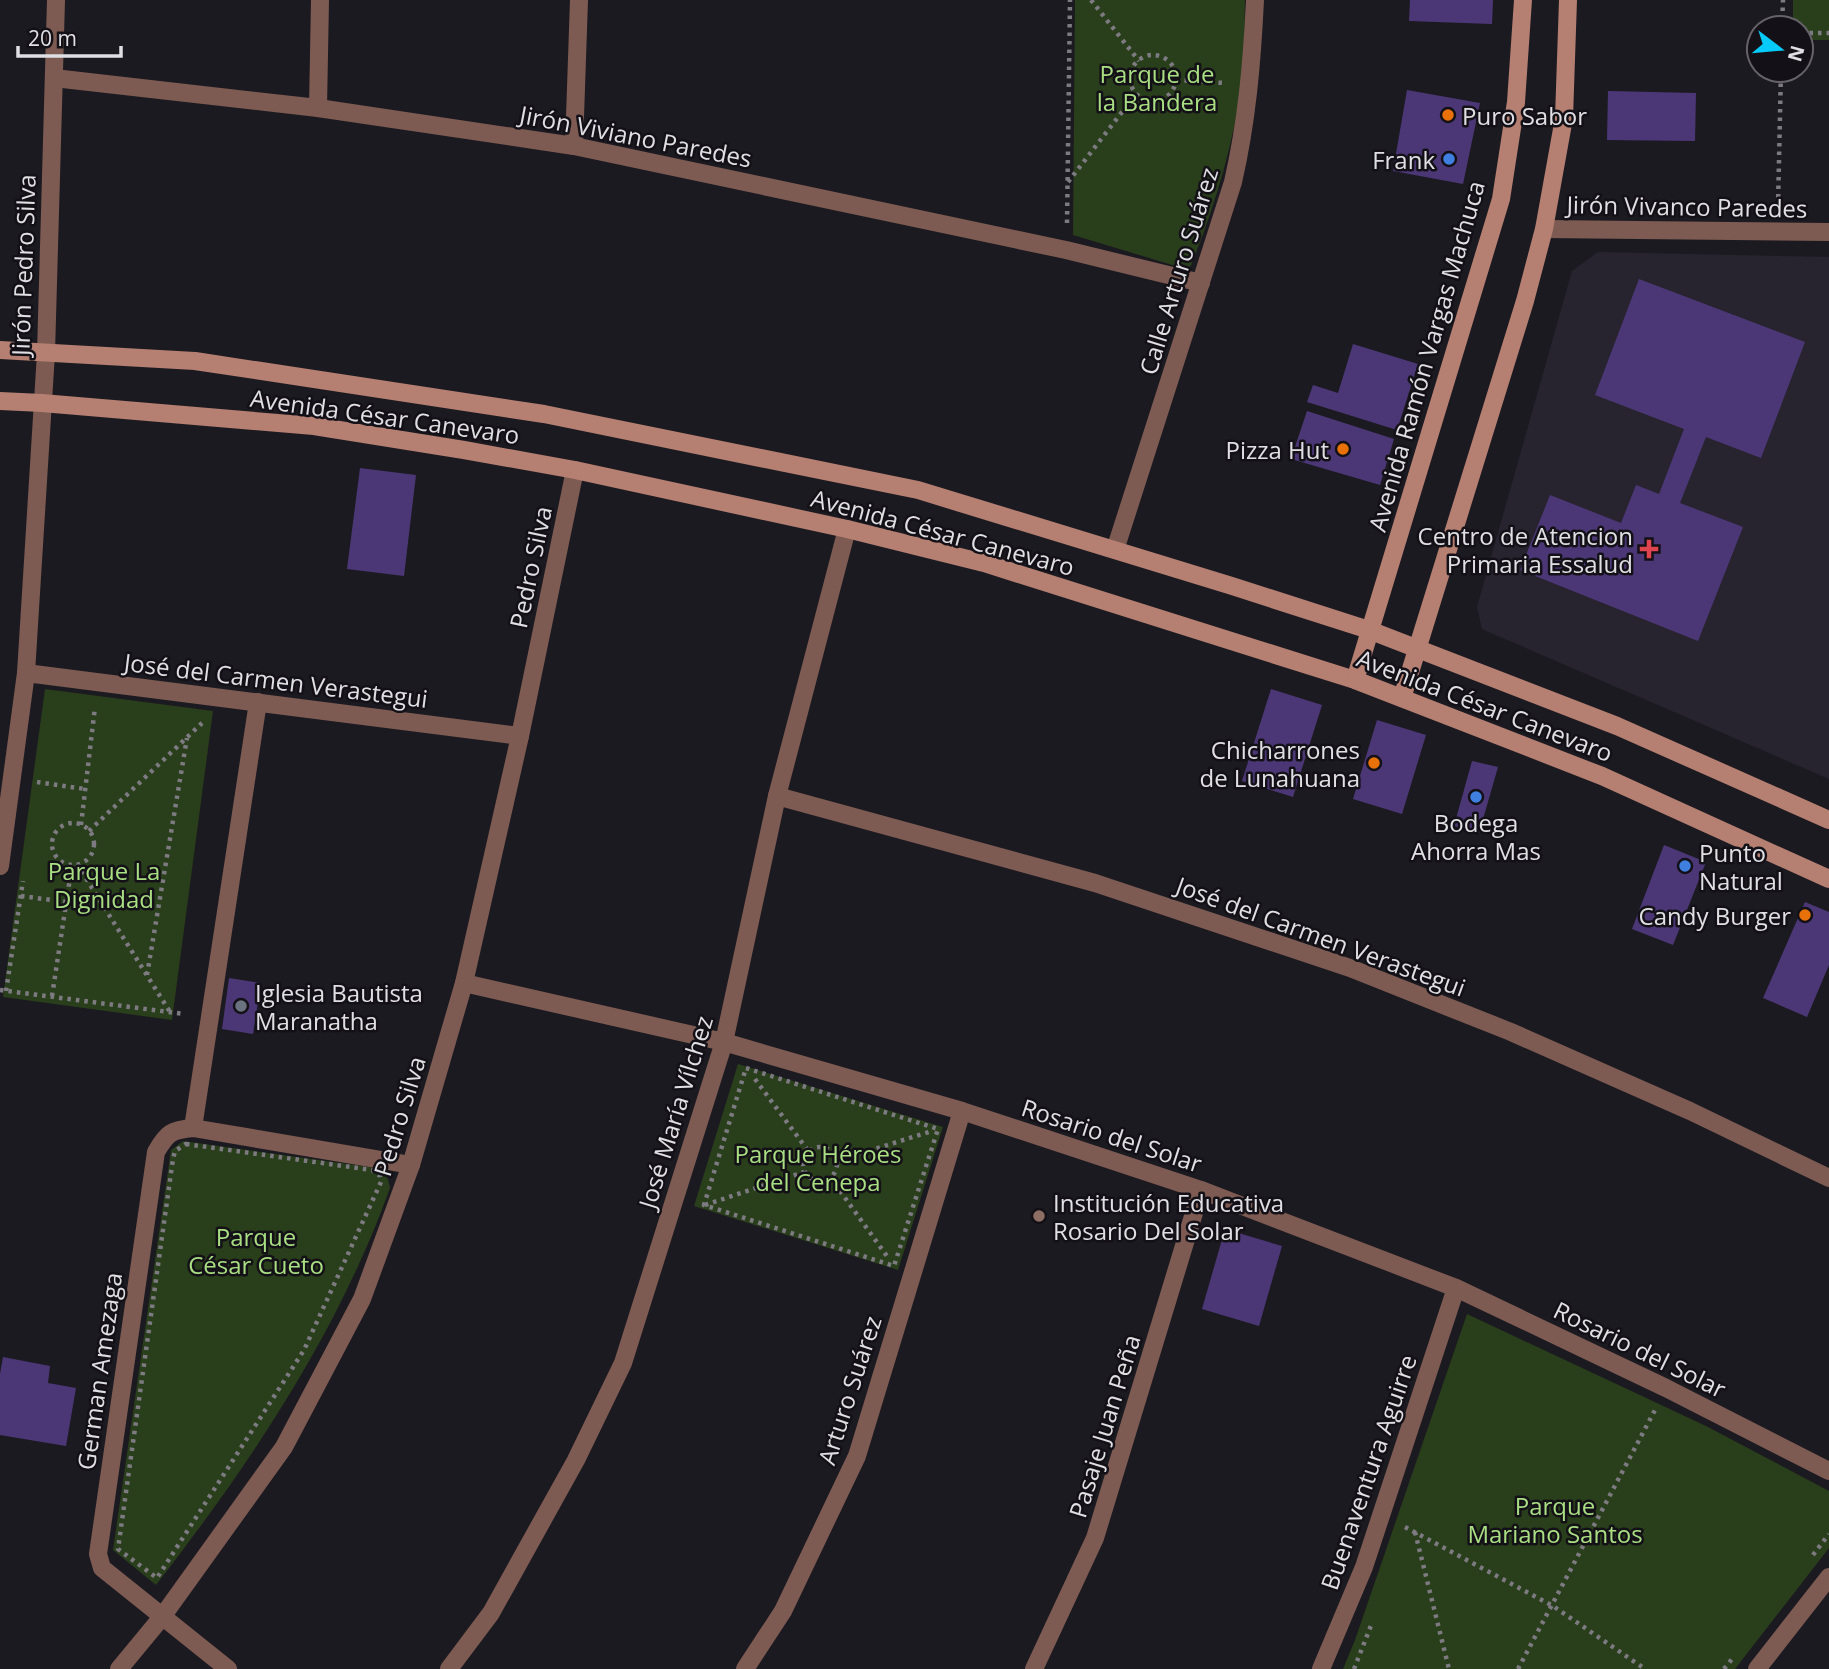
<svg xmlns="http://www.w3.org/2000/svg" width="1829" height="1669" font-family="'Open Sans',sans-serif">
	<rect width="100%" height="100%" fill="#1c1a21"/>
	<path fill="#272430" d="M1598 252 1829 257V779L1482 629 1477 607 1572 271Z"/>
	<g fill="#293e1a">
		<path d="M1075 0H1245C1244 27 1246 55 1242 82 1233 146 1214 210 1189 270L1073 235Z"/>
		<path d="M1793 0H1829V40H1801V28H1793Z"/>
		<path d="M45 689 213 711 172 1020 3 997Z"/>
		<path d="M738 1064 943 1127 898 1270 694 1206Z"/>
		<path d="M183 1141 376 1168C386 1172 388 1177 390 1188 338 1333 250 1464 156 1585L113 1550 170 1157 171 1150Z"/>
		<path d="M1467 1314 1706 1426 1829 1491V1548L1735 1669H1343L1355 1640Z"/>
	</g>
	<g fill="#4c3776">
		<path d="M1410 0H1493L1492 24 1409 21Z"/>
		<path d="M1407 90 1480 103 1463 184 1393 171Z"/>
		<path d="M1608 91 1696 93 1695 141 1607 140Z"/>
		<path d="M1639 279 1805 342 1761 458 1706 437 1680 503 1743 527 1698 641 1520 570 1550 495 1621 523 1636 485 1659 494 1684 429 1595 395Z"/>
		<path d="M1353 344 1418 364 1397 430 1307 402 1313 385 1338 393Z"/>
		<path d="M1307 411 1394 439 1380 485 1291 459Z"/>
		<path d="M360 468 416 475 404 576 347 569Z"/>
		<path d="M1271 689 1322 705 1293 797 1242 781Z"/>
		<path d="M1377 720 1426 735 1402 814 1353 799Z"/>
		<path d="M1472 761 1498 767 1479 833 1454 826Z"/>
		<path d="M1664 845 1706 862 1673 945 1632 929Z"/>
		<path d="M1805 902 1829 912V965L1807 1017 1763 998Z"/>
		<path d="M229 978 261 983 253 1034 222 1029Z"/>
		<path d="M1225 1229 1282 1246 1259 1326 1202 1309Z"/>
		<path d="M3 1357 50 1366 48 1383 76 1388 66 1446 0 1435V1374Z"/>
	</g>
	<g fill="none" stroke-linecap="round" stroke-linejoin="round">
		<g stroke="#7d7b81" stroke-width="4.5" stroke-dasharray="3.5 5" stroke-linecap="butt">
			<path d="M1091 0 1139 61"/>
			<path d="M1782 28 1783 0"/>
			<path d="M1801 33H1829"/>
			<circle cx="1153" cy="78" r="23"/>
			<path d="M1176 80 1224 83"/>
			<path d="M1068 182 1136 94"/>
			<path d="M1778 206 1781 70"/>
			<path d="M1067 223 1070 0"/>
			<path d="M37 782 85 789"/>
			<circle cx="73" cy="844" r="21"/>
			<path d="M81 825 95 707"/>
			<path d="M89 831 202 723"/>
			<path d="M77 864 170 1012"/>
			<path d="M21 896 67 902"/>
			<path d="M147 975 187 738"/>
			<path d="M0 990 184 1014"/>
			<path d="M6 991 23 881"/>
			<path d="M52 996 72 865"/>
			<path d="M746 1068 938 1129 894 1266 704 1205Z"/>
			<path d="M755 1079 809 1152"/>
			<path d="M186 1144 372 1170 380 1176 381 1182 304 1350 157 1578 118 1549 173 1159 175 1151Z"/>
			<circle cx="820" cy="1164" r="17"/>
			<path d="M836 1161 929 1132"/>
			<path d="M830 1177 889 1259"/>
			<path d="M705 1205 804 1172"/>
			<path d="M1405 1527 1553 1606 1645 1669"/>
			<path d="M1415 1532 1449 1669"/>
			<path d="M1813 1555 1829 1534"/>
			<path d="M1354 1669 1372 1623"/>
			<path d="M1518 1669 1655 1410"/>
			<path d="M1724 1669 1732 1659"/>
		</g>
		<path stroke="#7d5b52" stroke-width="18" d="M193 1128 258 702"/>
		<g stroke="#7d5b52" stroke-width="18">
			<path d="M54 78 318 108 574 146 1066 250 1201 283"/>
			<path d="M318 108 320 0"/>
			<path d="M574 146 579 0"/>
			<path d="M1544 229 1829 232"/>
			<path d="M1115 550 1233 182C1247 121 1252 62 1255 0"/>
			<path d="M26 673 520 736"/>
			<path d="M777 796 1095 883 1350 968 1511 1032 1690 1111 1829 1178"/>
			<path d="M464 983 724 1042 962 1111 1201 1190 1456 1288 1666 1388 1829 1471"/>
			<path d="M119 1669 162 1617 284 1447 362 1299 411 1165 464 983 520 736 575 470"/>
			<path d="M228 1669 102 1568 98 1554 156 1152C167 1133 171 1130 193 1128L411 1165"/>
			<path d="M449 1669 491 1613 576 1460 623 1363 724 1042 777 796 847 529"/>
			<path d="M745 1669 783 1611 857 1456 962 1111"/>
			<path d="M1034 1669 1095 1538 1201 1190"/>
			<path d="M1321 1669 1364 1567 1456 1288"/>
			<path d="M1757 1669 1829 1577"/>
		</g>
		<path stroke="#7d5b52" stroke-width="18" d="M0 866 26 673 46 353 56 0"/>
		<g stroke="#b57f71" stroke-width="18">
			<path d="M0 350 195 361 544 414 918 490 1232 586 1369 630 1617 726 1829 820"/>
			<path d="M0 401 42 403 314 426 464 450 575 470 847 529 984 563 1355 680 1602 776 1829 879"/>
			<path d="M1355 680 1501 199 1516 102 1523 0"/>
			<path d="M1402 698 1525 301 1544 229 1564 118 1568 0"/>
		</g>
	</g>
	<g fill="#e8710a" stroke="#131117" stroke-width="2.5">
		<circle cx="1448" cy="115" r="7"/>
		<circle cx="1343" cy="449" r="7"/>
		<circle cx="1374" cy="763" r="7"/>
		<circle cx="1805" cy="915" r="7"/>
	</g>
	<g fill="#3f7fe0" stroke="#131117" stroke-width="2.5">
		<circle cx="1449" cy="159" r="7"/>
		<circle cx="1476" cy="797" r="7"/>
		<circle cx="1685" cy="866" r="7"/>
	</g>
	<path fill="#e0444e" stroke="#131117" stroke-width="2.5" d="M1645.5 538.5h7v7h7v7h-7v7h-7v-7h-7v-7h7z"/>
	<circle fill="#6b7280" stroke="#131117" stroke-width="2.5" cx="241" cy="1006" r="7"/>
	<circle fill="#8d6e63" stroke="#131117" stroke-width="2.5" cx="1039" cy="1216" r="7"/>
	<g text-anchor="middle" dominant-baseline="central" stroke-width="5" stroke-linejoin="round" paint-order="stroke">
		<g font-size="24" fill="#a9df82" stroke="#131117">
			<text x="1157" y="73">Parque de<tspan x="1157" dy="28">la Bandera</tspan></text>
			<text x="104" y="870">Parque La<tspan x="104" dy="28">Dignidad</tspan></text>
			<text x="818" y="1153">Parque Héroes<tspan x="818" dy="28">del Cenepa</tspan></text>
			<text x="256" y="1236">Parque<tspan x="256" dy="28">César Cueto</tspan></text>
			<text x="1555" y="1505">Parque<tspan x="1555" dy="28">Mariano Santos</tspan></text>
		</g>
		<g font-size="24" fill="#e0dfe3" stroke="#131117" text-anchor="end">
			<text x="1462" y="115" text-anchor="start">Puro Sabor</text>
			<text x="1435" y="159">Frank</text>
			<text x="1329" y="449">Pizza Hut</text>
			<text x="1633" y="535">Centro de Atencion<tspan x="1633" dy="28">Primaria Essalud</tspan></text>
			<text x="1360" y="749">Chicharrones<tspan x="1360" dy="28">de Lunahuana</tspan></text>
			<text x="1476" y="822" text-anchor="middle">Bodega<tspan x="1476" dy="28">Ahorra Mas</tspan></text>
			<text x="1699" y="852" text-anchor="start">Punto<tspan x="1699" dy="28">Natural</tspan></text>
			<text x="1791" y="915">Candy Burger</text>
			<text x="255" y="992" text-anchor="start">Iglesia Bautista<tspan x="255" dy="28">Maranatha</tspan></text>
			<text x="1053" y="1202" text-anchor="start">Institución Educativa<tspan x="1053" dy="28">Rosario Del Solar</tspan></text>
		</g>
		<g font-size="24" fill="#e0dfe3" stroke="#131117">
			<text transform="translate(636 136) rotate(11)">Jirón Viviano Paredes</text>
			<text transform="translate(1687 206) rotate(1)">Jirón Vivanco Paredes</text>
			<text transform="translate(23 265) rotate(-88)">Jirón Pedro Silva</text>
			<text transform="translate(1178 271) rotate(-73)">Calle Arturo Suárez</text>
			<text transform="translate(1426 356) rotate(-74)">Avenida Ramón Vargas Machuca</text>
			<text transform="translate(385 416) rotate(8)">Avenida César Canevaro</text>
			<text transform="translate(943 532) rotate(15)">Avenida César Canevaro</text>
			<text transform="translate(530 567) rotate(-78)">Pedro Silva</text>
			<text transform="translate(276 680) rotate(7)">José del Carmen Verastegui</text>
			<text transform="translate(1485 705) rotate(21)">Avenida César Canevaro</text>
			<text transform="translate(1321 936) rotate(20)">José del Carmen Verastegui</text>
			<text transform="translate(675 1112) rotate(-73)">José María Vílchez</text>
			<text transform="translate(399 1116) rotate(-73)">Pedro Silva</text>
			<text transform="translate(1112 1135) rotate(18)">Rosario del Solar</text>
			<text transform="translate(1640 1349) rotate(26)">Rosario del Solar</text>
			<text transform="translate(99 1371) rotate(-82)">German Amezaga</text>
			<text transform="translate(849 1390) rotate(-72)">Arturo Suárez</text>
			<text transform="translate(1104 1426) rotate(-73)">Pasaje Juan Peña</text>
			<text transform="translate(1368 1472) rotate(-71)">Buenaventura Aguirre</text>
		</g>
	</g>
	<g transform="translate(1780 49) rotate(106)"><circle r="33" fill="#131117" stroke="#656369" stroke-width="2"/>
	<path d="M0-5L12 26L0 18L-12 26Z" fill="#06cbf9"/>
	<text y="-10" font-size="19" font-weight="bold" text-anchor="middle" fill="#e0dfe3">N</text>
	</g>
	<path d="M18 46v10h103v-10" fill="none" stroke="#e0dfe3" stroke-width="3.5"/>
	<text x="28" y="46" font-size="21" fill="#e0dfe3" stroke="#131117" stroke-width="5" paint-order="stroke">20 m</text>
</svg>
